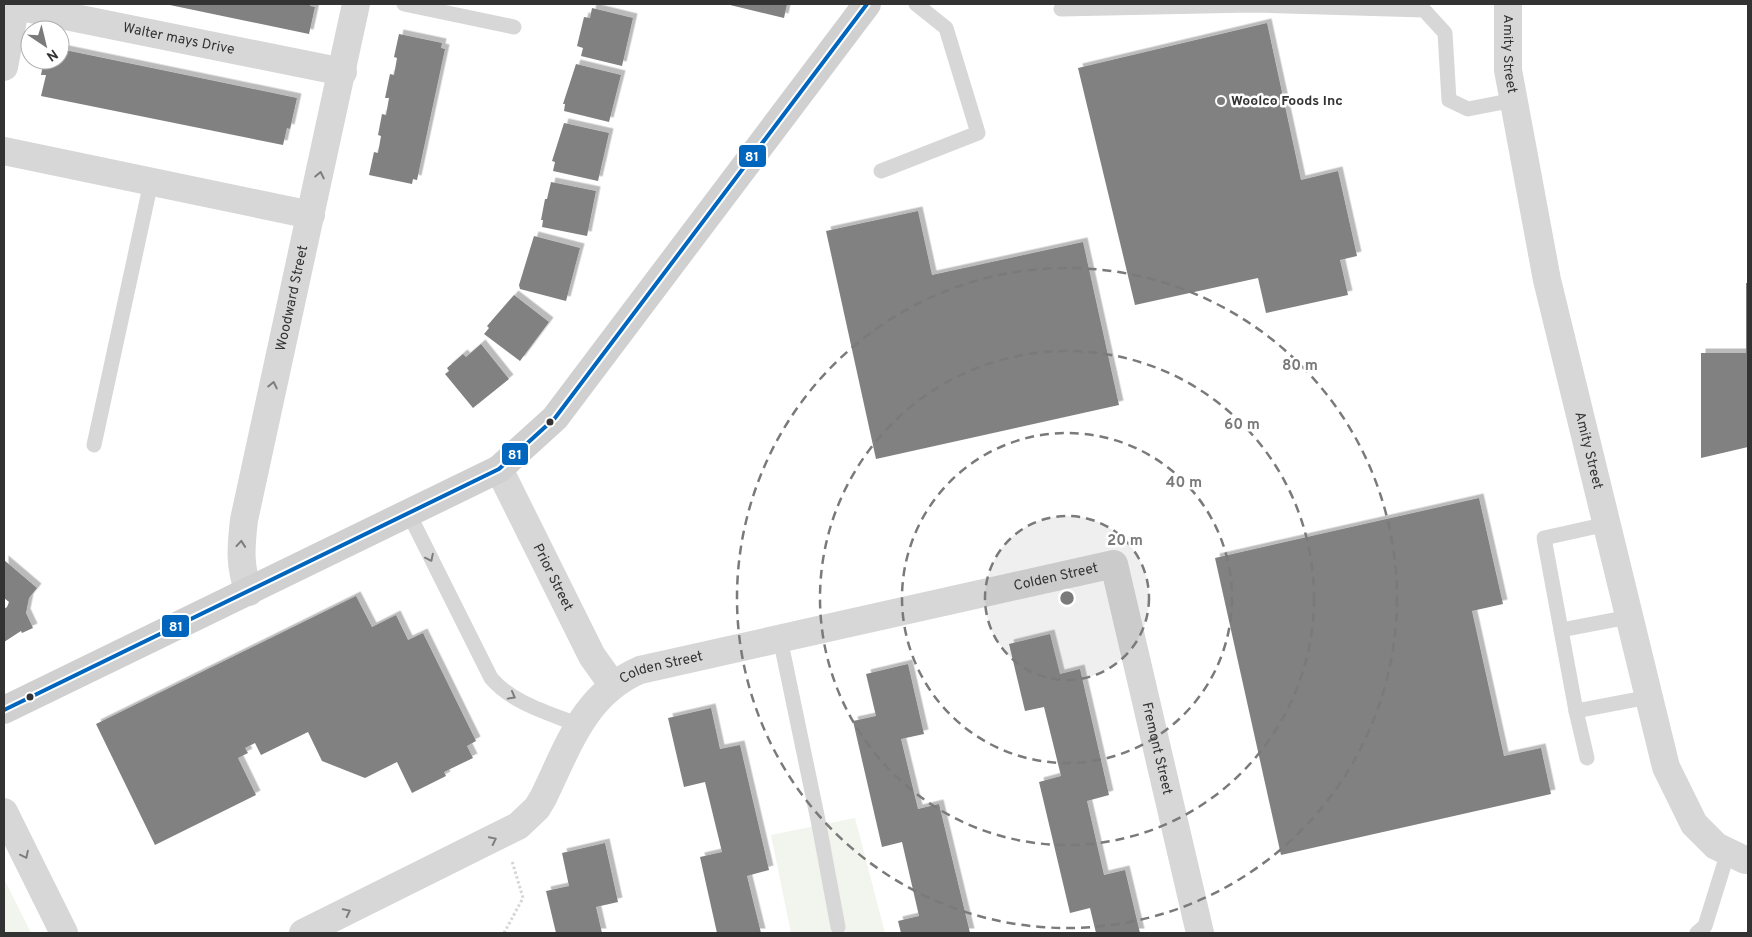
<svg xmlns="http://www.w3.org/2000/svg" width="1752" height="937" font-family="Overpass,sans-serif">
	<defs>
		<filter id="shadow"><feDropShadow dx="4.5" dy="-4.5" stdDeviation="0" flood-color="#0004"/></filter>
	</defs>
	<rect width="100%" height="100%" fill="#fff"/>
	<g fill="#f1f5ed">
		<path d="M855 818 885 933H791L771 835Z"/>
		<path d="M4 879 31 933H4Z"/>
	</g>
	<g fill="#818181" filter="url(#shadow)">
		<path d="M165 4H310V6L315 7 309 34Z"/>
		<path d="M726 4H787L784 18Z"/>
		<path d="M592 8 633 18 622 66 581 56 583 48 577 46 584 17 590 18Z"/>
		<path d="M1267 23 1301 180 1338 171 1357 256 1340 260 1348 295 1266 313 1258 278 1135 305 1078 68Z"/>
		<path d="M399 34 442 43 441 48 445 49 417 180 413 179 412 184 369 175 374 152 378 153 381 136 378 135 382 114 386 115 389 98H385L390 74 394 75 397 58 394 57Z"/>
		<path d="M60 49 297 98 290 129 287 128 283 145 41 96 46 75H41L44 60H60Z"/>
		<path d="M576 64 621 75 609 122 564 111 565 104H563Z"/>
		<path d="M564 123 609 133 598 181 553 171 555 162 552 161Z"/>
		<path d="M551 182 596 191 587 236 542 227 543 220H541L545 199H547Z"/>
		<path d="M918 211 932 275 1083 242 1119 405 876 459 826 231Z"/>
		<path d="M534 236 580 248 566 301 520 289 519 285Z"/>
		<path d="M1746 283H1748V447L1701 458V353H1746Z"/>
		<path d="M514 295 549 322 520 361 484 334 489 328 487 326Z"/>
		<path d="M481 344 509 379 473 408 445 374 449 371 447 368 463 354 466 357Z"/>
		<path d="M1479 498 1503 604 1472 611 1504 756 1541 748 1551 794 1281 855 1215 558Z"/>
		<path d="M4 560 37 588 29 598 26 613 33 628 22 633 21 631 4 642V609L7 607 9 602 4 598Z"/>
		<path d="M356 596 372 627 396 615 408 640 423 633 476 741 467 746 473 758 444 772 446 776 412 793 397 762 365 778 322 761 308 732 261 755 255 743 245 748 248 753 238 758 256 795 155 845 96 724Z"/>
		<path d="M1050 634 1060 674 1080 669 1109 795 1087 801 1104 875 1125 870 1140 933H1096L1090 908 1070 913 1039 782 1061 776 1044 707 1025 711 1009 644Z"/>
		<path d="M908 664 924 734 901 739 918 809 939 804 970 933H901L898 921 919 916 902 842 882 847 853 721 876 716 866 674Z"/>
		<path d="M711 708 720 749 740 745 769 870 747 876 761 933H717L700 857 722 852 705 782 684 787 668 718Z"/>
		<path d="M605 843 618 902 596 907 602 933H556L546 891 569 886 562 853Z"/>
	</g>
	<g fill="none" stroke-linecap="round" stroke-linejoin="round">
		<path stroke="#d6d6d6" stroke-width="3" stroke-dasharray="2.5 2.5" stroke-linecap="butt" d="M504 933 523 898 512 861"/>
		<g stroke="#d7d7d7" stroke-width="15">
			<path d="M404 4 514 27"/>
			<path d="M1061 9 1251 5 1424 10 1445 33 1449 100 1468 109 1514 100"/>
			<path d="M881 171 978 133 946 28 916 4"/>
			<path d="M94 445 151 182"/>
			<path d="M409 514 491 678C512 703 549 713 579 725"/>
			<path d="M1607 524 1544 538 1576 711 1649 697"/>
			<path d="M1561 630 1629 617"/>
			<path d="M780 638 819 825 838 927"/>
			<path d="M1576 711 1587 758"/>
			<path d="M1697 933 1705 926 1728 852"/>
		</g>
		<g stroke="#d7d7d7" stroke-width="28">
			<path id="s1" d="M1508 4V70L1547 280 1666 767 1694 824 1716 846 1745 860 1748 859"/>
			<path id="s2" d="M16 6 343 72"/>
			<path d="M4 67 16 4"/>
			<path d="M4 151 311 215"/>
			<path id="s3" d="M499 469 592 656 612 684"/>
			<path id="s4" d="M249 592C239 567 241 546 244 520L356 4"/>
			<path d="M4 812 64 933"/>
			<path id="s5" d="M303 933 518 826 537 808 543 798C568 747 584 694 640 670L1114 564 1200 933"/>
		</g>
		<path stroke="#d0d0d0" stroke-width="28" d="M4 710 499 469 555 418 867 4"/>
		<defs>
			<path id="bus-1" d="M4 710 499 469 555 418 867 4"/>
		</defs>
		<use href="#bus-1" stroke="#fff" stroke-width="8"/>
		<use href="#bus-1" stroke="#0065bd" stroke-width="4"/>
	</g>
	<defs><path id="oneway-chevron" d="M-2-3.5L2.5 0L-2 3.5" fill="none" stroke-width="1.6" stroke-linecap="round" stroke-linejoin="round" transform="scale(1.25)"/></defs>
	<g stroke="#7d7d7d">
		<use href="#oneway-chevron" transform="translate(320 175) rotate(-78)"/>
		<use href="#oneway-chevron" transform="translate(273 385) rotate(-78)"/>
		<use href="#oneway-chevron" transform="translate(241 544) rotate(-85)"/>
		<use href="#oneway-chevron" transform="translate(430 558) rotate(64)"/>
		<use href="#oneway-chevron" transform="translate(512 696) rotate(29)"/>
		<use href="#oneway-chevron" transform="translate(493 840) rotate(-26)"/>
		<use href="#oneway-chevron" transform="translate(25 855) rotate(64)"/>
		<use href="#oneway-chevron" transform="translate(347 912) rotate(-26)"/>
	</g>
	<circle cx="1067" cy="598" r="82" fill="#7a7a7a" fill-opacity=".12"/>
	<g fill="none" stroke="#7a7a7a" stroke-width="2.5" stroke-dasharray="9 6">
		<circle cx="1067" cy="598" r="82"/>
		<circle cx="1067" cy="598" r="165"/>
		<circle cx="1067" cy="598" r="247"/>
		<circle cx="1067" cy="598" r="330"/>
	</g>
	<circle fill="#7a7a7a" stroke="#fff" stroke-width="2" cx="1221" cy="101" r="5"/>
	<g fill="#333" stroke="#fff" stroke-width="2">
		<circle cx="550" cy="422" r="4.5"/>
		<circle cx="30" cy="697" r="4.5"/>
	</g>
	<g text-anchor="middle" dominant-baseline="central" stroke-width="5" stroke-linejoin="round" paint-order="stroke">
		<g font-size="14" fill="#333" stroke="#fff">
			<text stroke="none"><textPath href="#s2" startOffset="166">Walter mays Drive</textPath></text>
			<text stroke="none"><textPath href="#s1" startOffset="50">Amity Street</textPath></text>
			<text stroke="none"><textPath href="#s4" startOffset="300">Woodward Street</textPath></text>
			<text stroke="none"><textPath href="#s1" startOffset="455">Amity Street</textPath></text>
			<text stroke="none"><textPath href="#s5" startOffset="869">Colden Street</textPath></text>
			<text stroke="none"><textPath href="#s3" startOffset="121">Prior Street</textPath></text>
			<text stroke="none"><textPath href="#s5" startOffset="464">Colden Street</textPath></text>
			<text stroke="none"><textPath href="#s5" startOffset="1118">Fremont Street</textPath></text>
		</g>
		<g font-size="14" font-weight="bold" fill="#333" stroke="#fff" text-anchor="start">
			<text x="1231" y="101">Woolco Foods Inc</text>
		</g>
	</g>
	<circle cx="1067" cy="598" r="8" fill="#7a7a7a" stroke="#fff" stroke-width="2.5"/>
	<g font-size="15" text-anchor="middle" font-weight="bold" fill="#7a7a7a" stroke="#fff" stroke-width="5" stroke-linejoin="round" paint-order="stroke">
		<text x="1300" y="370">80 m</text>
		<text x="1242" y="429">60 m</text>
		<text x="1184" y="487">40 m</text>
		<text x="1125" y="545">20 m</text>
	</g>
	<g stroke="#fff" stroke-width="2">
		<rect x="738" y="144" width="29" height="24" rx="5" fill="#0065bd"/>
		<rect x="501" y="442" width="28" height="24" rx="5" fill="#0065bd"/>
		<rect x="161" y="614" width="29" height="24" rx="5" fill="#0065bd"/>
	</g>
	<g font-size="14" text-anchor="middle" font-weight="bold" fill="#fff">
		<text x="752" y="161">81</text>
		<text x="515" y="459">81</text>
		<text x="176" y="631">81</text>
	</g>
	<rect width="1752" height="937" fill="none" stroke="#333333" stroke-width="10"/>
	<g transform="translate(45 45) rotate(145)"><circle r="24" fill="#ffffff" stroke="#adadad"/>
	<path d="M0-4L9 19L0 12L-9 19Z" fill="#7a7a7a"/>
	<text y="-8" font-size="14" font-weight="bold" text-anchor="middle" fill="#333333">N</text>
	</g>
</svg>
